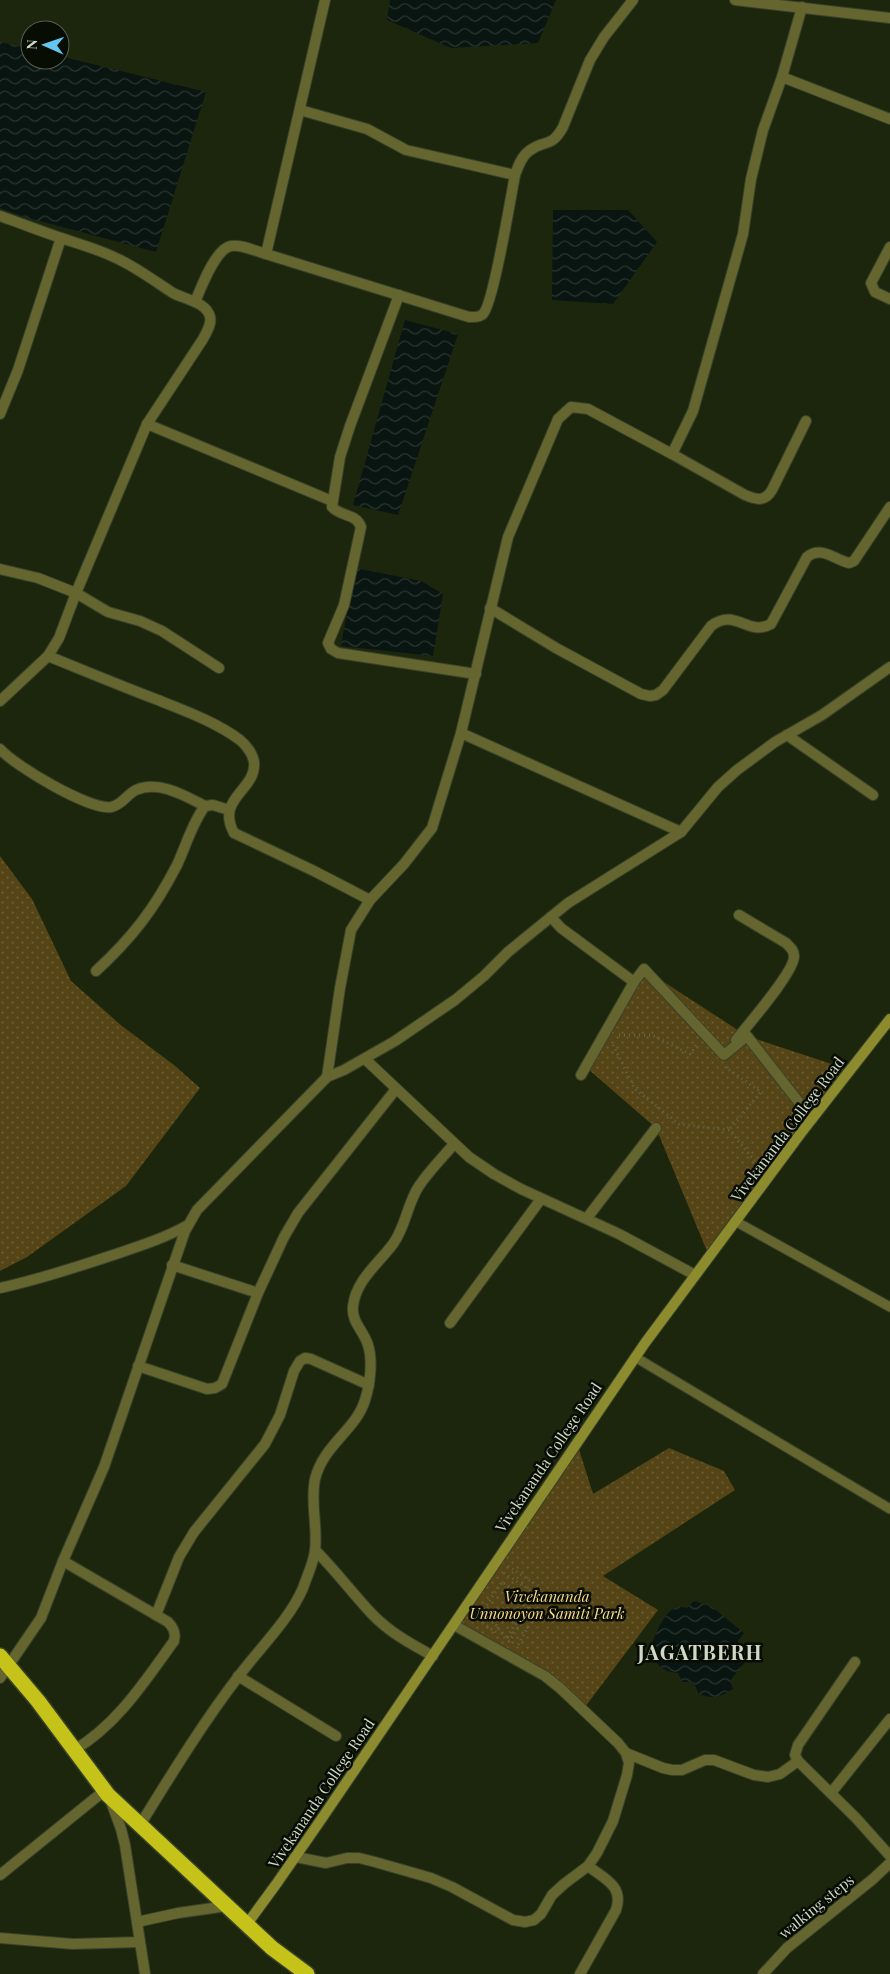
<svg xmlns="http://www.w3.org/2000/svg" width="890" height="1974" font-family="'Playfair Display',serif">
	<defs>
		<pattern id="park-dots" width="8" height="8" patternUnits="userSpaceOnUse" patternTransform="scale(1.25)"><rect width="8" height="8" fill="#554415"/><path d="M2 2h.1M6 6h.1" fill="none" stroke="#6c5e36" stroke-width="1.8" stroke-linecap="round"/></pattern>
		<pattern id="water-waves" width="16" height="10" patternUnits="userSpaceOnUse" patternTransform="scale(1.25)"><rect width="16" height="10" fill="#081510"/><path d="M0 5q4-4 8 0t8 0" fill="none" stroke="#2b3631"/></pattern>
	</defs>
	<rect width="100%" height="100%" fill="#1b260d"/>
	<g fill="url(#park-dots)">
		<path d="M0 856 32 899 71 981 122 1026 174 1065 200 1088 126 1186 27 1257 0 1271Z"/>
		<path d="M644 969 747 1036 850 1070 709 1256 656 1128 588 1069 634 992Z"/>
		<path d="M577 1443 593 1494 669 1448 724 1471 735 1490 603 1576 658 1610 585 1707 459 1624Z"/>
	</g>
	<g fill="url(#water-waves)">
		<path d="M390 0H556L538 43 451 48 387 20Z"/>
		<path d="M0 42 30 49V60H60V56L206 92 156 252 25 217 0 208Z"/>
		<path d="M553 210H628L657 242 613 304 552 300Z"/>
		<path d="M405 320 458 334 398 515 353 505Z"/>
		<path d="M355 568 421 581 443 594 433 656 341 646Z"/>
		<path d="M694 1601 712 1607 744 1633 738 1641V1647L746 1658C743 1669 735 1672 730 1681L733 1689C720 1697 712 1700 698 1693L694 1682H682L678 1673C664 1672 656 1665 650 1653 651 1642 663 1613 675 1608 678 1606 683 1608 687 1608Z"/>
	</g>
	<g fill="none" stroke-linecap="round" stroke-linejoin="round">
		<defs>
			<g id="lane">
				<path d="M735 1221 890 1307"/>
				<path d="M635 1357 890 1509"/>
			</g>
			<g id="street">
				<path d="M735 0 890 18"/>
				<path d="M782 77 890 119"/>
				<path d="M300 110 367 129 406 150 515 175"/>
				<path d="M0 216C20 223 40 231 61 238 82 245 102 250 122 261 140 270 156 282 173 293 184 299 207 302 210 317 212 324 206 333 203 339L147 424 76 593 59 638 48 656 0 701"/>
				<path d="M890 247 871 283 875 292 890 299"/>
				<path d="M266 254 325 0"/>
				<path d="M399 295 350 426 340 457 332 507C341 517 356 513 361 527L344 605 328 643 331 649 338 653 476 674"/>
				<path d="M195 302C201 288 215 249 231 246 241 244 255 251 266 254L469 317C473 317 479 318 483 314 493 305 511 196 515 175 518 167 521 157 529 151 544 139 551 149 563 127L590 60 604 37 633 0"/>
				<path d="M0 414 18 370 61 238"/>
				<path d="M147 424 332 501"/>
				<path d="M672 454 745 495C757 500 765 502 772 490L806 421"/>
				<path d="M0 569 38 578 76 593 108 612 140 621 162 631 219 668"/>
				<path d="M490 608 556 648 641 694 650 696 656 695 663 690 711 626C736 607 747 637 771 624L807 557C821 545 835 560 849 563L854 561 890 507"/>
				<path d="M48 656C85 671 121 686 158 700 185 711 216 722 240 740 246 745 253 754 254 762 257 790 215 798 234 833L314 871 370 900"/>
				<path d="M461 733 681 832"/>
				<path d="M787 735 873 795"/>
				<path d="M0 749C15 766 89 810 111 807 122 805 126 795 136 790 159 780 185 796 205 806"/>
				<path d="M551 917 561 928 634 982 644 969 724 1055 747 1036 812 1119"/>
				<path d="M96 971C132 938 155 908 177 865 186 846 192 823 205 806L213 805 229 810"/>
				<path d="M736 1040C747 1026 795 971 794 956 794 950 790 947 786 943L739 915"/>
				<path d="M365 1059 469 1157 494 1174 521 1189 619 1234 695 1275"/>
				<path d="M581 1075 634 982"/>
				<path d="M327 1077 340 988 351 930 370 900 404 864 432 828 461 733 508 537 558 419 571 407 588 409 672 454 693 411 743 234 751 179 763 130 782 77 802 7"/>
				<path d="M587 1218 656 1128"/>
				<path d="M172 1265 258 1293"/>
				<path d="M0 1288C37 1280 74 1268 110 1256 137 1247 163 1239 188 1225"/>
				<path d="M450 1323 541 1199"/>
				<path d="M138 1366 207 1389 215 1388 222 1384 258 1293 284 1237 298 1213 396 1089"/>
				<path d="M316 1551C336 1571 353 1594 372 1614 389 1632 411 1644 433 1656"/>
				<path d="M63 1561 168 1622C174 1628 176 1633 174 1641 145 1681 117 1725 74 1750"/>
				<path d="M156 1615 179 1557 194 1532 265 1444 280 1415 294 1371 300 1361 305 1358 311 1359 369 1385"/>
				<path d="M855 1662 798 1745 795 1755 798 1761 856 1818 890 1856"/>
				<path d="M238 1676 336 1736"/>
				<path d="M0 1678 41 1618 63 1561 104 1467 185 1231 197 1210 327 1077 344 1070 395 1041 455 1000 484 976 508 952 568 903 681 832 718 787 737 770 775 742 822 715 890 667"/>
				<path d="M626 1753 663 1768 672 1770H682L705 1760H714L754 1775 768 1777 780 1774 798 1761"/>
				<path d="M831 1793 890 1719"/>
				<path d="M110 1799 121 1829 125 1845 145 1974"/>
				<path d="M140 1825C171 1775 202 1724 238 1677 258 1650 290 1619 303 1588 307 1576 314 1562 315 1550 318 1527 310 1503 315 1479 324 1444 356 1430 365 1400 370 1385 373 1361 368 1345 364 1331 351 1322 353 1306 356 1280 379 1263 393 1244 406 1226 407 1204 419 1186 429 1171 443 1157 454 1144"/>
				<path d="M296 1857 326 1863 347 1858H359L375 1862 431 1878 452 1887 513 1920 525 1922 534 1920 541 1914 552 1895 564 1884 588 1866 597 1853 613 1821 627 1775 629 1763 626 1753 618 1743 560 1688 545 1676 454 1625"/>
				<path d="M0 1875 104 1791"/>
				<path d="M137 1922 178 1913 227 1906"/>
				<path d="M0 1938 73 1944 140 1942"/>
				<path d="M580 1974 616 1910C624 1886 605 1879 588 1866"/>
				<path d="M763 1974 787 1948 873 1879 890 1863"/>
			</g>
			<path id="secondary" d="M247 1924 277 1883 318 1824 645 1343 801 1133 890 1019"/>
			<path id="highway" d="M0 1656 38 1701 108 1795 272 1948 307 1974"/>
		</defs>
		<use href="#lane" stroke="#38422b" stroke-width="11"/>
		<use href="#street" stroke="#38422b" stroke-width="12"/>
		<use href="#secondary" stroke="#38422b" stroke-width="12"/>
		<use href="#highway" stroke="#38422b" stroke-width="18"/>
		<g stroke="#5e6852" stroke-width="3" stroke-dasharray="1 4" stroke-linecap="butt">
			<path d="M619 1035H652L690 1054 697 1044"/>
			<path d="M613 1045 635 1089 679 1124 729 1130 760 1167"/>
			<path d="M725 1067 761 1092 729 1130"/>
			<path d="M508 1566 540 1587 538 1609 517 1647"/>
			<path d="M504 1573 533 1592 528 1614 509 1641 508 1640"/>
			<path d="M496 1632 477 1619 502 1582 526 1596 521 1615 506 1639 488 1614 506 1608"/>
		</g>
		<use href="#lane" stroke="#65652f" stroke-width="9"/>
		<use href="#street" stroke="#65652f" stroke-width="10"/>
		<use href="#secondary" stroke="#8c8b2e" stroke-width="10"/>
		<use href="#highway" stroke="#c5c219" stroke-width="15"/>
	</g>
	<g text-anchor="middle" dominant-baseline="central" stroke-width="5" stroke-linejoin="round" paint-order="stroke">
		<g font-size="15" fill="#d0d8c8" stroke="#080d04">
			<text transform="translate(787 1129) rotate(-53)">Vivekananda College Road</text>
			<text transform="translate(548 1457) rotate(-56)">Vivekananda College Road</text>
			<text transform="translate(321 1793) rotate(-56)">Vivekananda College Road</text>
			<text transform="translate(816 1906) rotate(-39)">walking steps</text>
		</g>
		<g font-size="15" font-style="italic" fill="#fcda87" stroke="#080d04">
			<text x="547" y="1596">Vivekananda<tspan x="547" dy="17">Unnonoyon Samiti Park</tspan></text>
		</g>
		<g font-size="20" font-weight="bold" letter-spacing="1" fill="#d0d8c8" stroke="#080d04">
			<text x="700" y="1651">JAGATBERH</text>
		</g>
	</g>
	<g transform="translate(45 45) rotate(272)"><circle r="24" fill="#080d04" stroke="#585e52"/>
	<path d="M0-4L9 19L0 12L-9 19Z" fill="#65c5ee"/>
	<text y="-8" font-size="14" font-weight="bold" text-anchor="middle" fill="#d0d8c8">N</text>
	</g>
</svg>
